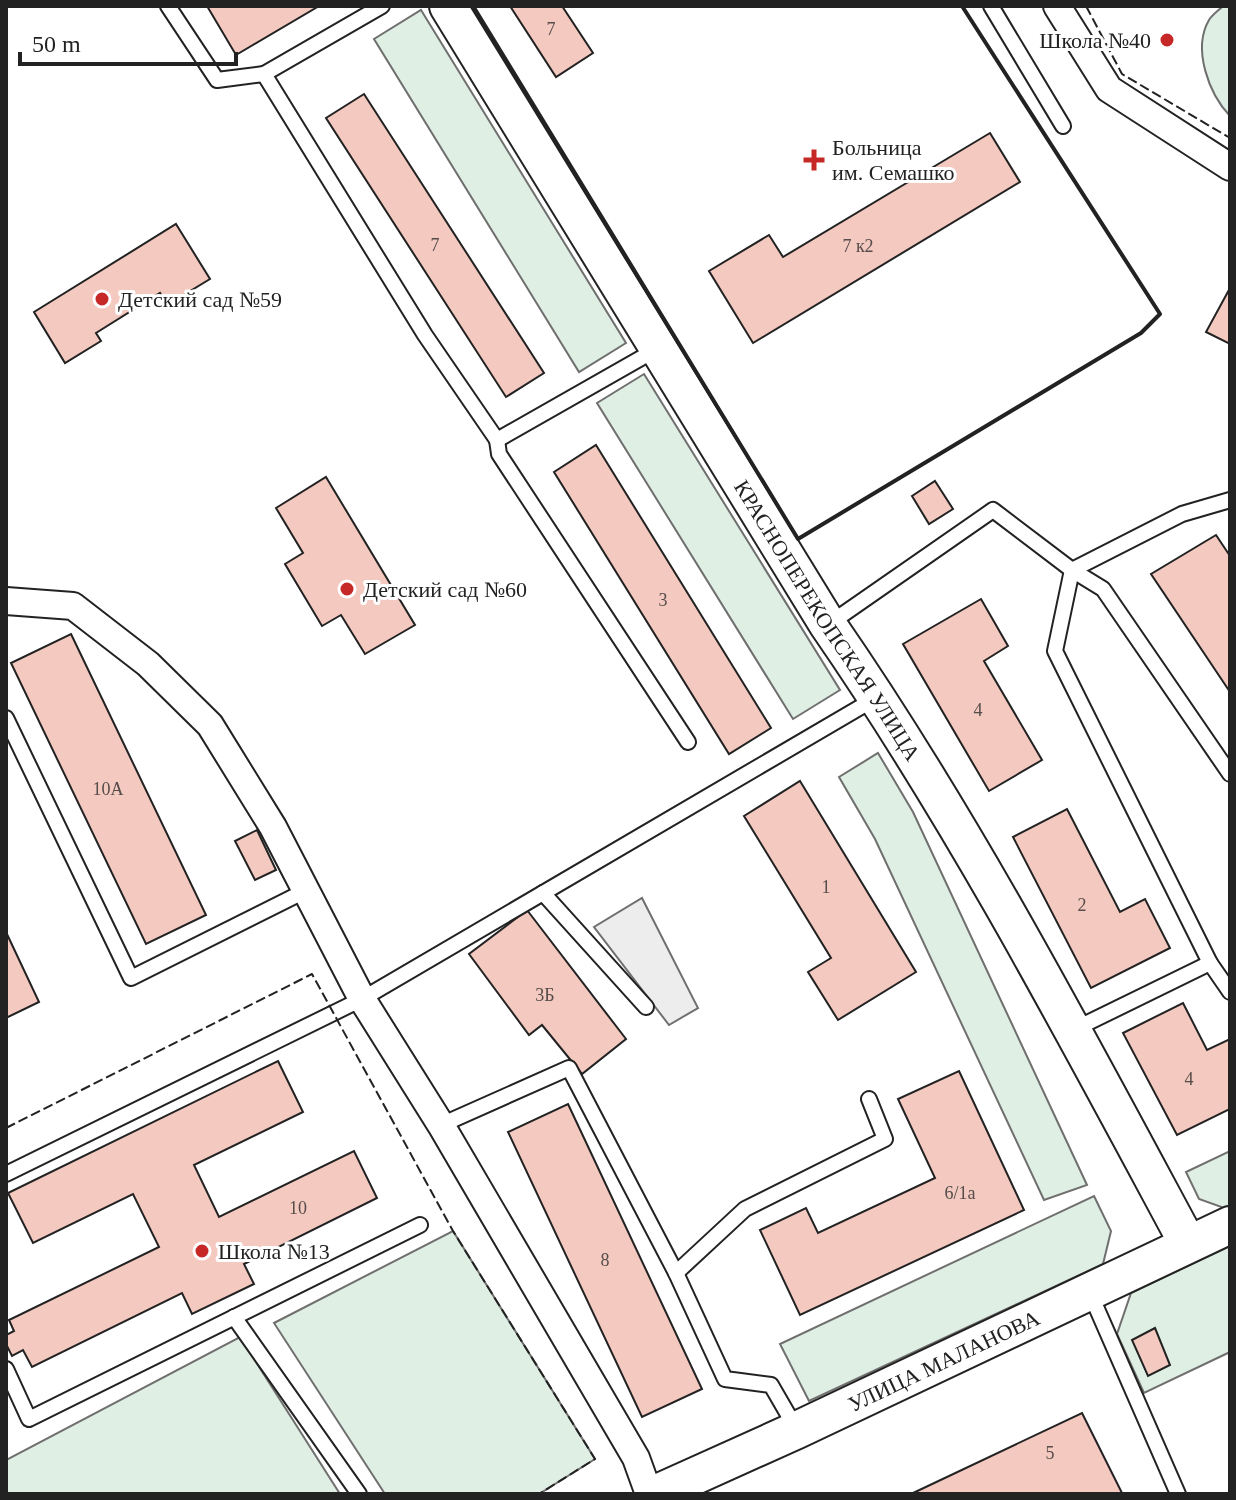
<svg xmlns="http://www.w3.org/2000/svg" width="1236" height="1500" font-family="'Times New Roman',serif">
	<rect width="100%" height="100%" fill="#fff"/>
	<g fill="#e0efe3" stroke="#6f6f6f" stroke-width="2">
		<path d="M1223 6H1230V116C1209 94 1192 49 1209 20 1212 15 1219 10 1223 6Z"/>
		<path d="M421 10 626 343 579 372 374 39Z"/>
		<path d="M644 374 840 690 793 719 597 403Z"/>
		<path d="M878 753 913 812 1087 1185 1044 1200 875 839 839 777Z"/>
		<path d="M1230 1151V1205L1224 1208 1199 1199 1186 1172Z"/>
		<path d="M1094 1196 1111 1231 1103 1264 809 1401 780 1344Z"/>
		<path d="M453 1231 595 1459 539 1494H385L274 1323Z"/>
		<path d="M1230 1246V1352L1144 1393 1117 1334 1131 1293Z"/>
		<path d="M240 1337 340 1494H6V1460Z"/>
	</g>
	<path fill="#ededed" stroke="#6f6f6f" stroke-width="2" d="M642 898 698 1008 669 1025 594 927Z"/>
	<g fill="#f3c9c0" stroke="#222" stroke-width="2">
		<path d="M207 6H319L236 55Z"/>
		<path d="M510 6H562L593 53 556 77Z"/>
		<path d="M364 94 544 373 506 397 326 118Z"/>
		<path d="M990 133 1020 182 753 343 709 271 769 235 783 257Z"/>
		<path d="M176 224 210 279 167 305 160 293 96 333 101 341 65 363 34 312Z"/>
		<path d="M1230 288V344L1206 332Z"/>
		<path d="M596 445 771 728 729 754 554 472Z"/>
		<path d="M326 477 415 625 365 654 341 615 322 626 285 564 303 553 276 508Z"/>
		<path d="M935 481 953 509 929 524 912 496Z"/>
		<path d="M1216 535 1230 556V692L1151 574Z"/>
		<path d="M981 599 1008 646 984 661 1042 760 989 791 903 644Z"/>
		<path d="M71 634 206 915 146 944 11 663Z"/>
		<path d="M800 781 916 972 838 1020 808 972 831 958 744 816Z"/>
		<path d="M1067 809 1120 912 1145 899 1170 948 1091 988 1013 837Z"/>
		<path d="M257 830 276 870 255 880 235 841Z"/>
		<path d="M527 910 626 1039 582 1074 542 1025 529 1035 469 954Z"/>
		<path d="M6 932 39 1002 6 1018Z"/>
		<path d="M1183 1003 1207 1050 1230 1039V1109L1177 1135 1123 1033Z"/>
		<path d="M278 1061 303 1112 194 1165 219 1217 354 1151 377 1198 244 1264 254 1284 192 1314 182 1293 32 1367 23 1350 12 1356 6 1344V1335L14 1331 9 1320 159 1247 133 1194 33 1243 8 1193Z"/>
		<path d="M959 1071 1024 1210 800 1315 760 1230 806 1208 818 1233 935 1178 898 1099Z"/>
		<path d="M568 1104 702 1389 642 1417 508 1132Z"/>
		<path d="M1155 1328 1170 1365 1148 1376 1132 1340Z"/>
		<path d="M1082 1413 1122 1493 911 1494Z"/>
	</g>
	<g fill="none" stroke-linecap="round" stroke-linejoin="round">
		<defs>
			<g id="lane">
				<path d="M168 6 217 80 264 74"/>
				<path d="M382 6 264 74 425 335 497 440 657 349"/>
				<path d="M991 6 1063 126"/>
				<path d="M497 440 499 454 688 742"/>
				<path d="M829 624 993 510 1072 570 1182 514 1230 500"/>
				<path d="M6 718 131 978 307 890"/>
				<path d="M543 893 646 1007"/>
				<path d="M1210 963 1055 651 1072 570 1103 589 1230 774"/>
				<path d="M1073 1030 1210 963 1230 992"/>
				<path d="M441 1125 569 1068 676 1273 725 1379 771 1385 797 1430"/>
				<path d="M6 1174 362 999 876 698"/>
				<path d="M676 1273 745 1209 885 1139 869 1099"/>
				<path d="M1090 1293 1178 1494"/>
				<path d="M234 1317 359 1494"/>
				<path d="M6 1369 29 1419 420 1225"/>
			</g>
			<g id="street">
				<path d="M1057 6 1109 89 1230 167"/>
				<path d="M6 601 73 606 148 664 210 725 273 827 362 999 441 1125 636 1458 649 1494"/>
			</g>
			<g id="secondary">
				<path id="s1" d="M448 6 828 625C964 822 1075 1034 1188 1244"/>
				<path id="s2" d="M655 1494 797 1430 1230 1225"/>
			</g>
		</defs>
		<use href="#lane" stroke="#222" stroke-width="18"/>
		<use href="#street" stroke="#222" stroke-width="30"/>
		<use href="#secondary" stroke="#222" stroke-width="40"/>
		<use href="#lane" stroke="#fff" stroke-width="14"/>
		<use href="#street" stroke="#fff" stroke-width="26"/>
		<use href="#secondary" stroke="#fff" stroke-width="36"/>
		<g stroke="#222" stroke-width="2" stroke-dasharray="10 4" stroke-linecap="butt">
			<path d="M1086 6 1122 74 1230 138"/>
			<path d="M6 1128 312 974 453 1231 595 1459 539 1494"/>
		</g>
		<path stroke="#222" stroke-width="4" d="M473 6 798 539 1141 333 1160 314 962 6"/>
	</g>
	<g fill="#c62828" stroke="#fff" stroke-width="3">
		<circle cx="1167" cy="40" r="8"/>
		<path d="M810 148h8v8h8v8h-8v8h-8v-8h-8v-8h8z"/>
		<circle cx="102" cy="299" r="8"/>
		<circle cx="347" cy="589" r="8"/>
		<circle cx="202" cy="1251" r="8"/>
	</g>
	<g text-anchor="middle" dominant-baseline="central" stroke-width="6" stroke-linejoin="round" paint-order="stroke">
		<g font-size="18" fill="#564c4a">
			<text x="551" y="29">7</text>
			<text x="435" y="245">7</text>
			<text x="858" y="246">7 к2</text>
			<text x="663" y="600">3</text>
			<text x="978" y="710">4</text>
			<text x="108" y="789">10А</text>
			<text x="826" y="887">1</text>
			<text x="1082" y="905">2</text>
			<text x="545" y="995">3Б</text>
			<text x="1189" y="1079">4</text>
			<text x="960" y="1193">6/1а</text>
			<text x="298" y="1208">10</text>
			<text x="605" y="1260">8</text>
			<text x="1050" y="1453">5</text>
		</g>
		<g font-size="22" fill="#222" stroke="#fff" text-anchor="start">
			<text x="1151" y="40" text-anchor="end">Школа №40</text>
			<text x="832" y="147">Больница<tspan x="832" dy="25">им. Семашко</tspan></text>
			<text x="118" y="299">Детский сад №59</text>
			<text x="363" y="589">Детский сад №60</text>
			<text x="218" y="1251">Школа №13</text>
		</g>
		<g font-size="22" fill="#222" stroke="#fff">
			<text stroke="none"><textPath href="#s1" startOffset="722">КРАСНОПЕРЕКОПСКАЯ УЛИЦА</textPath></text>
			<text stroke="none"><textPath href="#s2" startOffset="318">УЛИЦА МАЛАНОВА</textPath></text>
		</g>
	</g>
	<rect width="1236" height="1500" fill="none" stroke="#222222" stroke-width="16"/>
	<path d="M20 52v12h216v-12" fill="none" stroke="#222222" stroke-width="4"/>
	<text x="32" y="52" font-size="24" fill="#222222" stroke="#ffffff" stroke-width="6" paint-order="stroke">50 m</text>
</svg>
